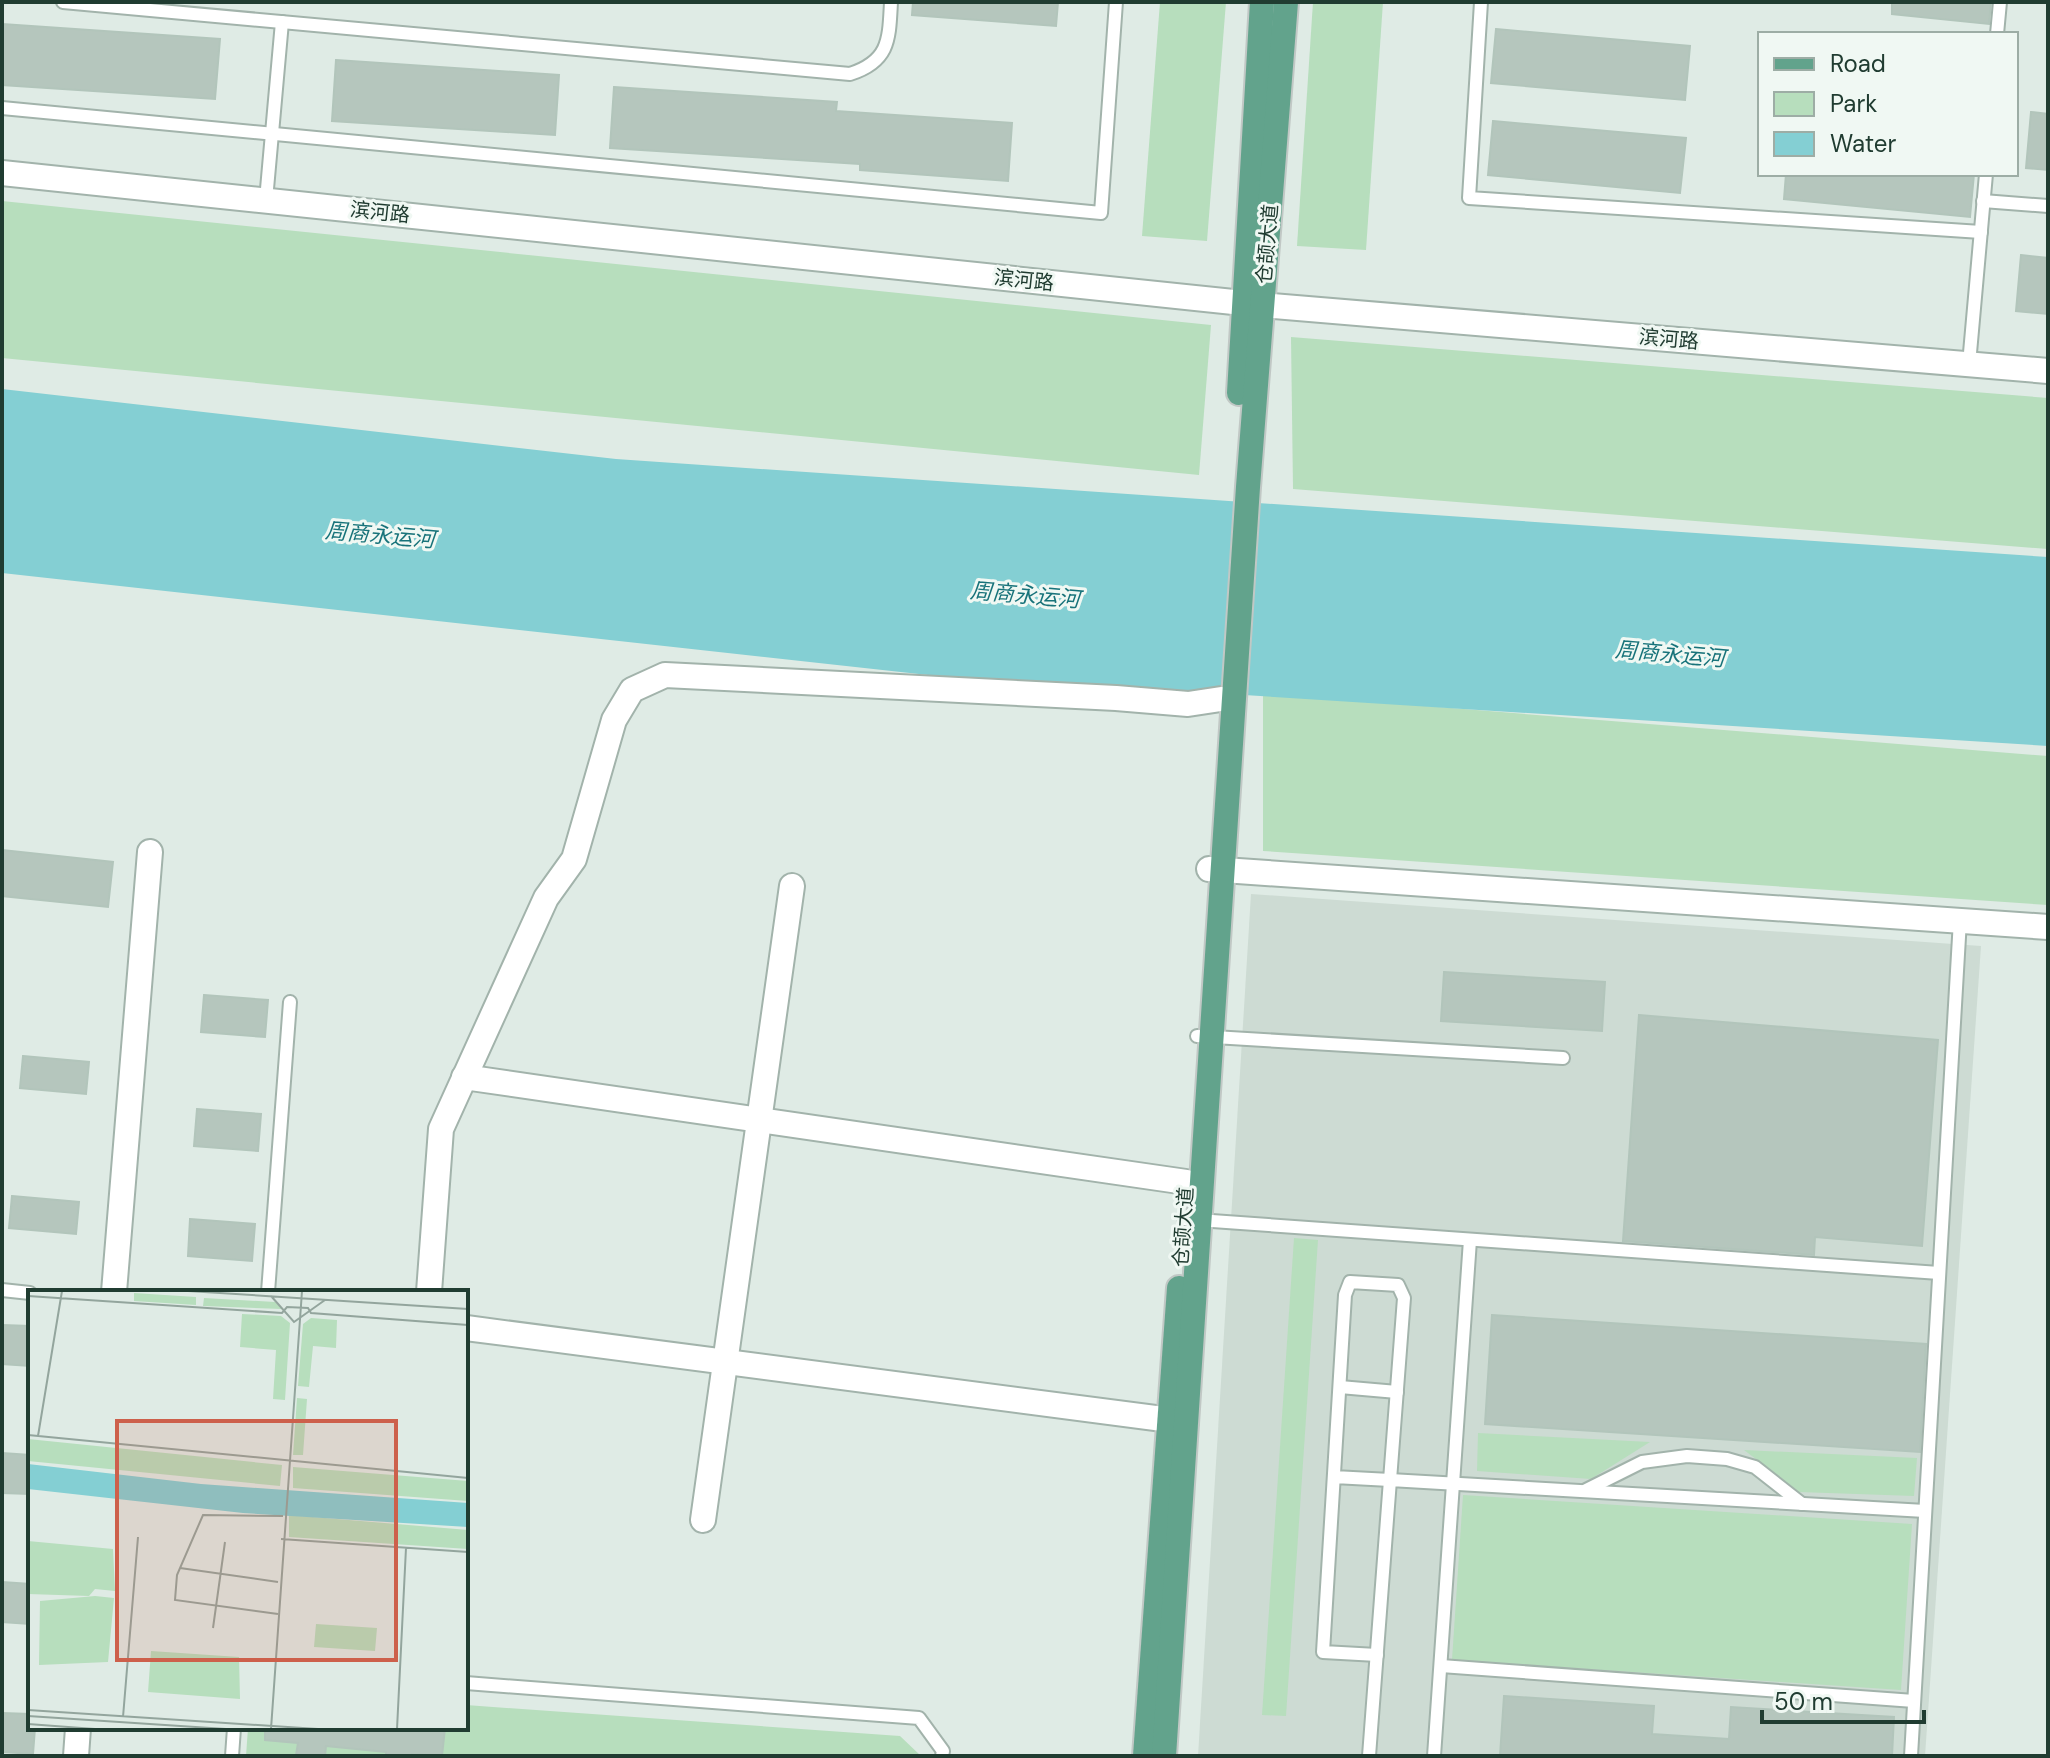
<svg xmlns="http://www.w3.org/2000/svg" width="2050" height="1758" font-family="'DM Sans','Noto Sans SC',sans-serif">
	<rect width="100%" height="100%" fill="#dfebe5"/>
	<path fill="#cddbd3" d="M1251 894 1981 946 1925 1756H1198Z"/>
	<g fill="#b7debd">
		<path d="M1160 2H1226L1207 241 1142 236Z"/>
		<path d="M1313 2H1383L1366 250 1297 246Z"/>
		<path d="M2 201 1211 325 1199 475 2 358Z"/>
		<path d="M1291 337 2048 398V549L1293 489Z"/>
		<path d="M1263 693 2048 756V905L1263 851Z"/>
		<path d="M1294 1238 1318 1240 1286 1716 1262 1715Z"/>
		<path d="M1478 1433 1650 1442 1591 1479 1477 1471Z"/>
		<path d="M1744 1450 1917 1458 1914 1496 1799 1492Z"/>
		<path d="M1463 1495 1912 1524 1901 1690 1452 1660Z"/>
		<path d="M466 1705 900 1736 921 1756H246L248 1728H466Z"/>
	</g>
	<path fill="#84cfd3" d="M2 389 616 459 2048 557V746L928 675 2 573Z"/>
	<g fill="#b5c6bd" stroke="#b2c5bb" stroke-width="2">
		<path d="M913 2H1058L1056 26 912 15Z"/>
		<path d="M1892 2H1991L1989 24 1892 14Z"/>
		<path d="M2 24 220 39 215 99 2 85Z"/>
		<path d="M1496 29 1690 46 1685 100 1491 83Z"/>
		<path d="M336 60 559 75 555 135 332 121Z"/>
		<path d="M614 87 837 102 836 111 1012 123 1008 181 860 170V164L610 148Z"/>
		<path d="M2031 112 2048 114V170L2026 168Z"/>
		<path d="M1493 121 1686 138 1680 193 1488 175Z"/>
		<path d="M1786 174H1974L1970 217 1784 199Z"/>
		<path d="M2021 255 2048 258V314L2016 311Z"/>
		<path d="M2 850 113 862 108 907 2 896Z"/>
		<path d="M1444 972 1605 982 1602 1031 1441 1021Z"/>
		<path d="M204 995 268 1000 265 1037 201 1032Z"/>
		<path d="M1639 1015 1938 1040 1922 1246 1815 1237 1814 1255 1623 1241Z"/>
		<path d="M23 1056 89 1062 86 1094 20 1088Z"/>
		<path d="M197 1109 261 1114 258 1151 194 1146Z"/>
		<path d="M12 1196 79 1202 76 1234 9 1228Z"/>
		<path d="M190 1219 255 1224 252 1261 188 1256Z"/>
		<path d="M1492 1315 1926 1344 1920 1452 1485 1424Z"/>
		<path d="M2 1325 30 1326V1366L2 1364Z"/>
		<path d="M2 1453 30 1455V1494L2 1493Z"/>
		<path d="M2 1582 30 1584V1624L2 1622Z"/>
		<path d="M1504 1696 1654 1706 1652 1734 1729 1739 1731 1707 1894 1717 1892 1756H1500Z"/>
		<path d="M2 1713 30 1714V1728H35L33 1754 2 1752Z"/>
		<path d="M265 1728H445L442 1756 412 1754V1756H386V1752L326 1746 325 1756 296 1755 298 1743 265 1740Z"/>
	</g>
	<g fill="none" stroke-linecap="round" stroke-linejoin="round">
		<defs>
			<g id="service">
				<path d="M63 2 850 74C890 61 889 39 891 2"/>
				<path d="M1481 2 1469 198 1981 232"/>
				<path d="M1997 34 2000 2"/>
				<path d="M2 108 1101 213 1116 2"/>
				<path d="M266 200 282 22"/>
				<path d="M1983 201 2048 206"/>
				<path d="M1969 364 1986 174"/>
				<path d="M1197 1036 1563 1058"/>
				<path d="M1184 1219 1939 1273"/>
				<path d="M2 1290 30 1293"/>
				<path d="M268 1292 290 1002"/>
				<path d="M1340 1387 1397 1392"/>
				<path d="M1334 1477 1390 1480 1404 1298 1398 1285 1350 1282 1345 1295 1323 1652 1377 1655"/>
				<path d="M1586 1490 1642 1462 1687 1456 1727 1459 1755 1467 1802 1504"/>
				<path d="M1441 1666 1914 1701"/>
				<path d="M466 1683 919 1718 943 1751 942 1756"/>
				<path d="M232 1756 234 1728"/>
				<path d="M1369 1756 1390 1480 1925 1511"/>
				<path d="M1434 1756 1470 1240"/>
				<path d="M1911 1756 1960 920"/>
			</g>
			<g id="minor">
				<path d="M464 1077 1186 1182"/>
				<path d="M114 1292 150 852"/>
				<path d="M429 1292 441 1129 546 898 574 859 614 720 632 690 665 675 1116 698 1188 704 1221 699"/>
				<path d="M466 1328 1186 1422"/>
				<path d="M703 1520 792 886"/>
				<path d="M76 1756 78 1728"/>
			</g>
			<g id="tertiary">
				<path d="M2 173 1262 305 2048 371"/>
				<path d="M1209 869 2048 927"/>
			</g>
			<g id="primary">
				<path d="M1239 393 1262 2"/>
				<path d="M1145 1756 1179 1288"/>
				<path d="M1164 1756 1248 487 1286 2"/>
			</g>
		</defs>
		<use href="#service" stroke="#a2b3ab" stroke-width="16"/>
		<use href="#minor" stroke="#a2b3ab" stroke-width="28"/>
		<use href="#tertiary" stroke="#a2b3ab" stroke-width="28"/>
		<use href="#primary" stroke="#c1c8c5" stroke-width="28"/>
		<use href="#service" stroke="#fff" stroke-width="12"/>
		<use href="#minor" stroke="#fff" stroke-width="24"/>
		<use href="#tertiary" stroke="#fff" stroke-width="24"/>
		<use href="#primary" stroke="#62a38c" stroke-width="24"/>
	</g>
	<g text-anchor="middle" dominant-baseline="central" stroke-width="6" stroke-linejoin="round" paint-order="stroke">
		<g font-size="20" fill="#203c31" stroke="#f0f8f3">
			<text transform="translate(380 212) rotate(6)">滨河路</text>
			<text transform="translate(1267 244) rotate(-85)">仓颉大道</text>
			<text transform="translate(1024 280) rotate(6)">滨河路</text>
			<text transform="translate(1669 339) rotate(5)">滨河路</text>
			<text transform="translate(1183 1227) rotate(-86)">仓颉大道</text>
		</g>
		<g font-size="22" font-style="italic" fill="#18737a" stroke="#f0f8f3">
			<text transform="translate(380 535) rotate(5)">周商永运河</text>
			<text transform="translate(1025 595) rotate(5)">周商永运河</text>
			<text transform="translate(1670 654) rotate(5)">周商永运河</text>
		</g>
	</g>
	<g transform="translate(28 1290)">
		<rect width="440" height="440" fill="#dfebe5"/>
		<path d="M106 3 168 7V15L106 11ZM176 8 247 12 254 19 175 16ZM214 24 253 26 262 33 257 110 245 109 248 60 212 57ZM283 28 309 30 308 58 285 56 281 97 270 96 275 34ZM269 108 279 109 275 165H265ZM0 149 254 175 252 196 0 171ZM265 177 440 191V211L265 198ZM261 225 440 240V259L261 247ZM0 251 85 259 87 301 67 299 61 306 0 304ZM67 306 86 308 80 372 11 375 12 311ZM288 334 349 338 347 361 286 357ZM123 361 211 367 212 409 120 402Z" fill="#b7debd"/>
		<path d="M0 174 173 194 440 213V237L215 223 0 199Z" fill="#84cfd3"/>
		<path fill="none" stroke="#93a59d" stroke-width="2" d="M160 1 440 19M0 6 254 23 259 17 280 18 283 23 440 35M243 6 266 32 297 10M0 145 440 188M10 146 34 1M253 249 440 262M152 278 250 292M250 324 147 310 149 285 175 225 255 226M185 338 197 252M0 420 290 439M0 426 198 439M95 427 110 247M0 434 67 439M243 439 274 1M369 439 378 258"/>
		<path fill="#cd604b" fill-opacity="0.15" stroke="#cd604b" stroke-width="4" d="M89 131H368V370H89Z"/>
		<rect width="440" height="440" fill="none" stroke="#203c31" stroke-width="4"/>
	</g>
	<rect width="2050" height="1758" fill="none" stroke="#203c31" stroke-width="8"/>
	<rect x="1758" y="32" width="260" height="144" fill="#f0f8f3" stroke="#9dada5" stroke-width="2"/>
	<rect x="1774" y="58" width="40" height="12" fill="#62a38c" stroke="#9dada5" stroke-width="2"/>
	<text x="1830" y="72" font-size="24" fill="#203c31">Road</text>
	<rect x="1774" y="92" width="40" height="24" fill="#b7debd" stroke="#9dada5" stroke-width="2"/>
	<text x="1830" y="112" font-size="24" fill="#203c31">Park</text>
	<rect x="1774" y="132" width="40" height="24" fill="#84cfd3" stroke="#9dada5" stroke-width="2"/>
	<text x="1830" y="152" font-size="24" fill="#203c31">Water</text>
	<path d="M1762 1710v12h162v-12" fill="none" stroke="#203c31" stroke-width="4"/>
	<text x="1774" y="1710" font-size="24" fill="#203c31" stroke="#f0f8f3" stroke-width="6" paint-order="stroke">50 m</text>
</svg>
